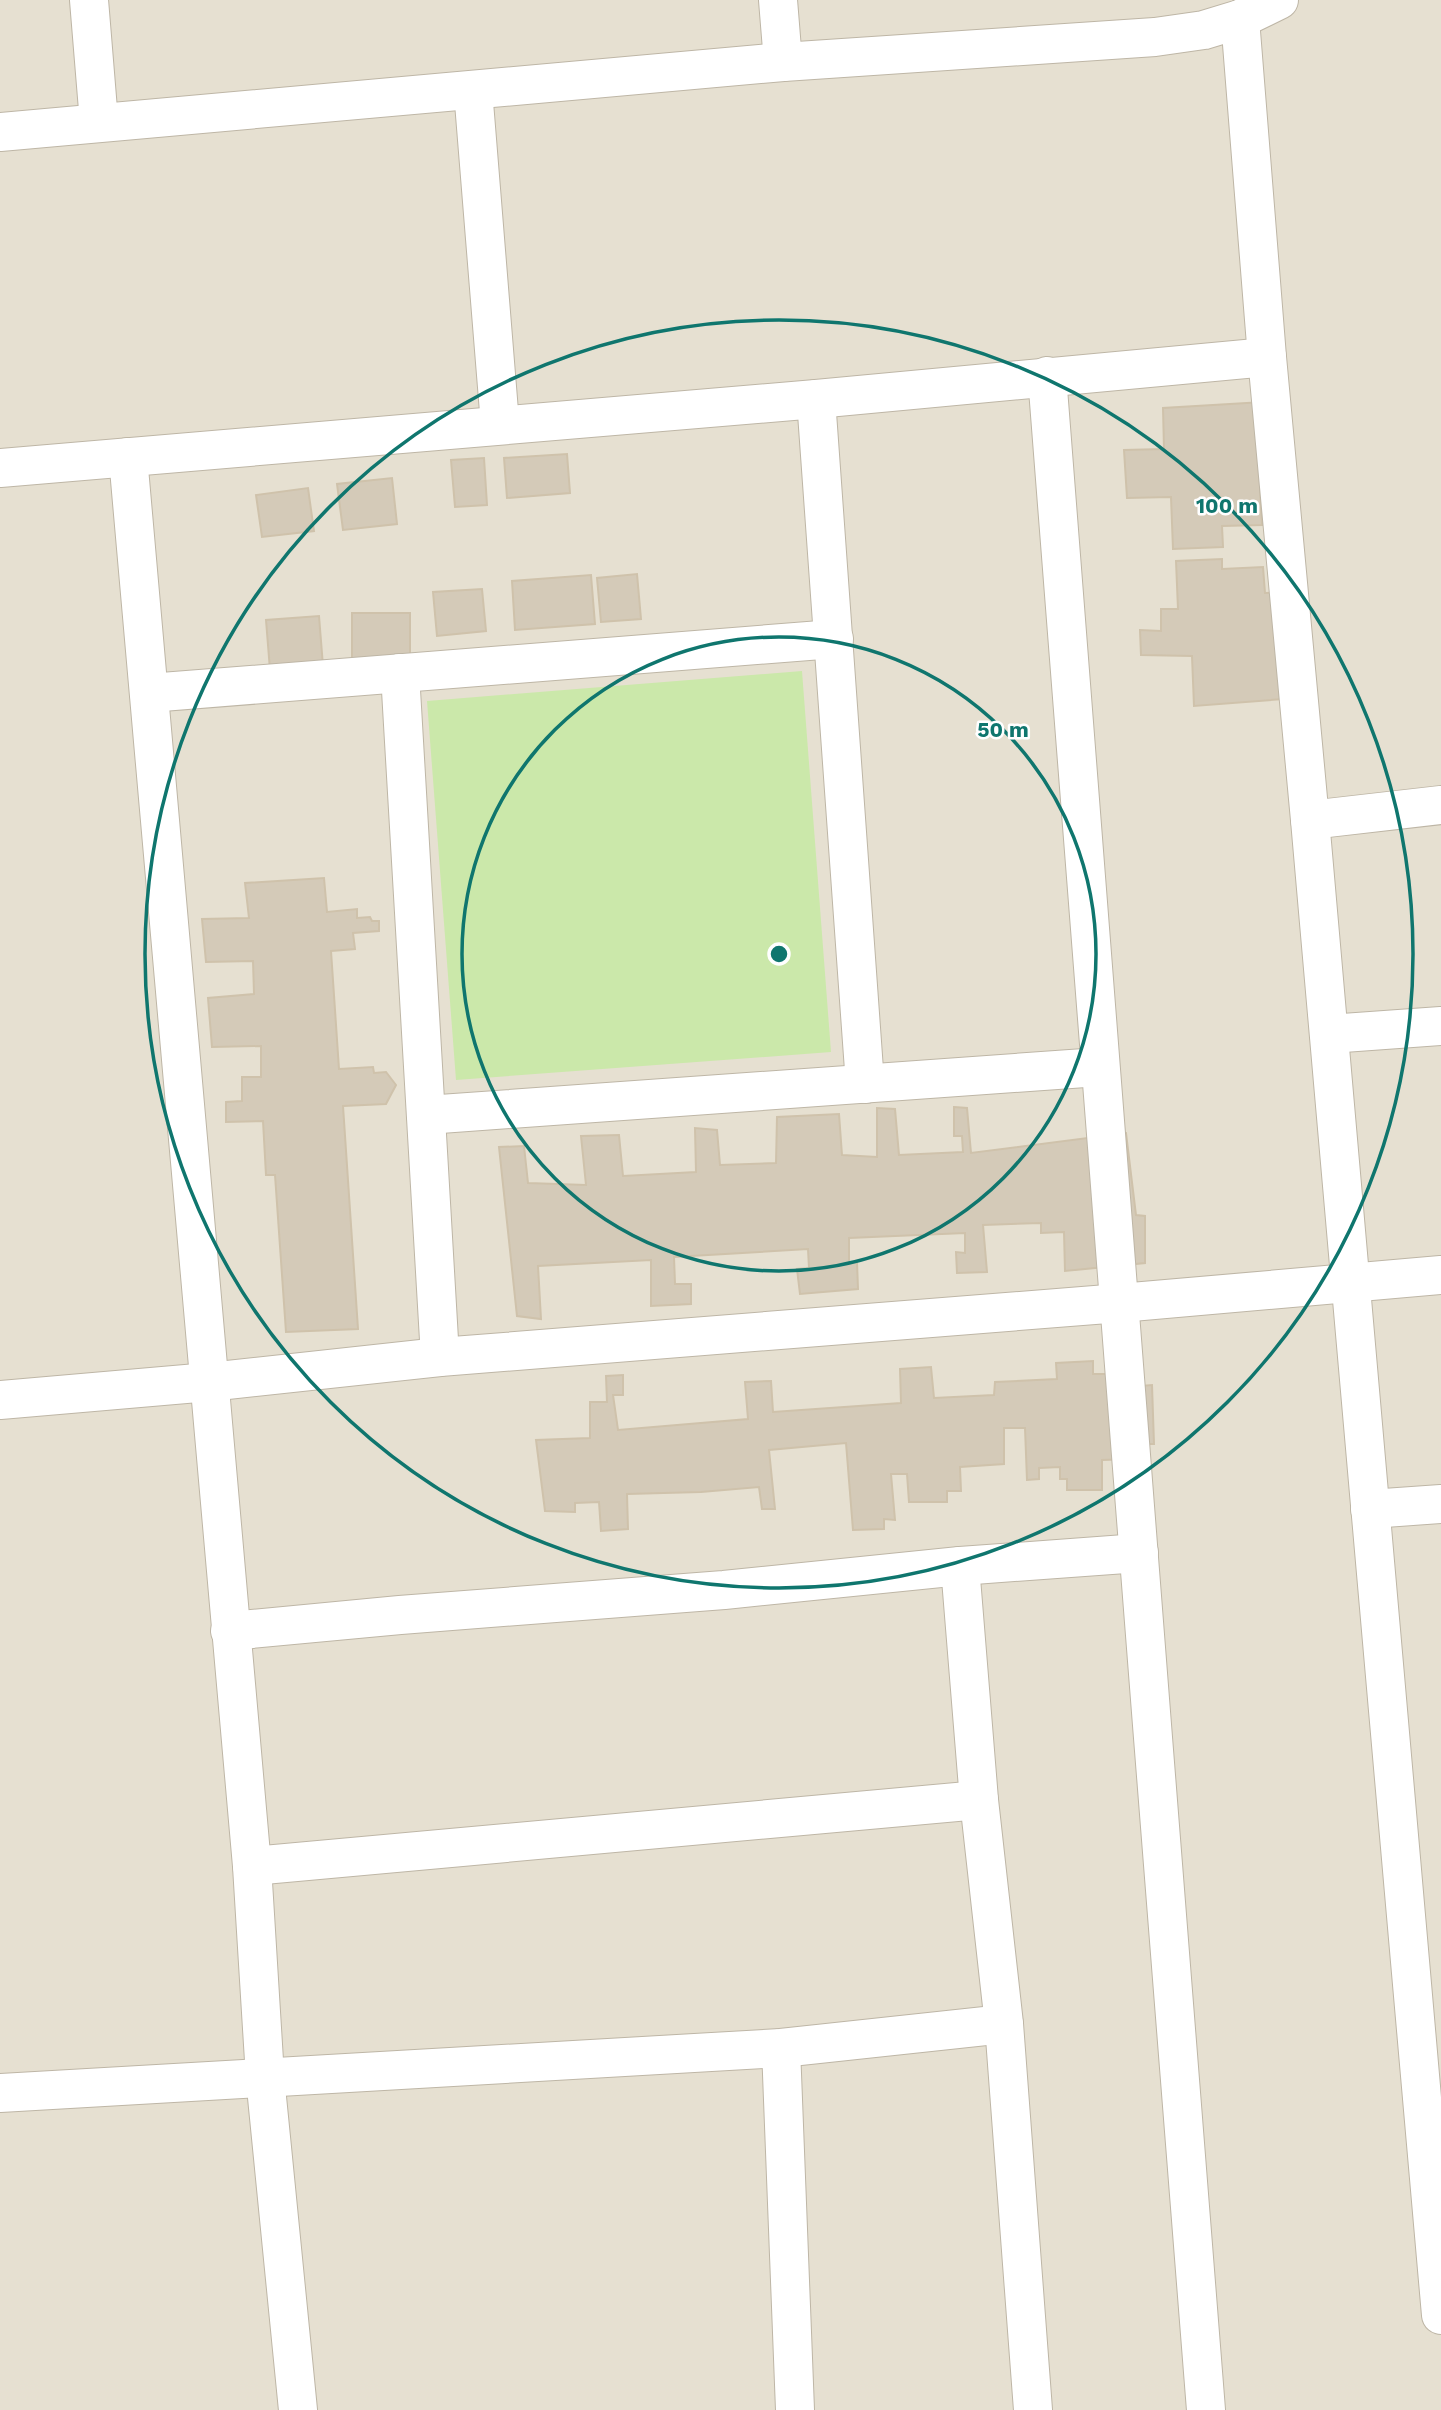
<svg xmlns="http://www.w3.org/2000/svg" width="1441" height="2410" font-family="'Work Sans',sans-serif">
	<rect width="100%" height="100%" fill="#f2eee3"/>
	<rect fill="#e6e0d1" x="0" y="0" width="1441" height="2410"/>
	<path fill="#cbe8aa" d="M802 671 831 1052 456 1080 427 701Z"/>
	<g fill="#d4cab8" stroke="#cfc2ab" stroke-width="2">
		<path d="M1279 401 1260 488 1262 525 1222 526 1223 547 1173 549 1171 497 1127 498 1124 450 1164 449 1163 408Z"/>
		<path d="M567 454 570 493 507 498 504 458Z"/>
		<path d="M484 458 487 505 455 507 451 460Z"/>
		<path d="M392 478 397 524 343 530 337 484Z"/>
		<path d="M308 488 314 531 262 537 256 495Z"/>
		<path d="M1222 559V569L1263 567 1265 593 1307 592 1309 680 1316 681V689L1309 697 1194 706 1192 656 1141 655 1140 630 1161 631V609H1178L1176 561Z"/>
		<path d="M637 574 641 619 601 622 597 578Z"/>
		<path d="M591 575 595 624 515 630 512 581Z"/>
		<path d="M482 589 486 631 437 636 433 592Z"/>
		<rect x="352" y="613" width="58" height="48"/>
		<path d="M319 616 323 666 270 670 266 620Z"/>
		<path d="M324 878 327 912 357 909V918L370 917 372 921H379V931L353 933 355 949 331 951 339 1069 373 1067 374 1073 386 1072 396 1085 386 1104 343 1106 358 1329 286 1332 275 1175H266L263 1121 226 1122V1102L242 1101V1077H261V1046L212 1047 208 998 254 994 253 961 206 962 202 919 249 918 245 883Z"/>
		<path d="M954 1107 967 1108 971 1153 1126 1133 1136 1215 1145 1216V1263L1065 1271 1064 1232 1041 1233V1223L983 1225 987 1272 957 1273 956 1252 965 1253V1233L849 1238V1262H857L858 1289 800 1294 797 1269 809 1268 808 1249 674 1257 675 1284H691V1304L651 1306V1260L538 1266 541 1319 517 1316 499 1147 524 1146 528 1183 586 1185 581 1136 619 1135 623 1176 696 1172 695 1128 717 1130 720 1165 776 1163 777 1117 839 1114 842 1155 877 1157V1108L895 1109 899 1155 963 1152 962 1136H954Z"/>
		<path d="M1093 1361V1374H1127V1387L1152 1385 1154 1444H1133V1459L1102 1460V1490H1067V1479H1060V1467L1039 1468V1479L1027 1480 1025 1428H1004V1464L960 1467 961 1491H947V1502H909L907 1474H891L895 1520 884 1519V1529L853 1530 846 1443 769 1450 775 1509H762L759 1487 701 1492 627 1494 628 1529 601 1531 599 1502 575 1503V1512L545 1511 536 1440 590 1438V1402H607L606 1376 623 1375V1395H613L618 1430 748 1419 745 1382 771 1381 773 1412 901 1403 900 1369 931 1367 934 1398 994 1395 995 1382 1057 1379 1056 1363Z"/>
	</g>
	<g fill="none" stroke-linecap="round" stroke-linejoin="round">
		<defs>
			<g id="minor">
				<path d="M89 0 99 122"/>
				<path d="M778 0 783 62"/>
				<path d="M1240 19 1267 357 1310 820 1441 2315"/>
				<path d="M473 90 500 424"/>
				<path d="M1047 376C1098 1054 1153 1732 1206 2410"/>
				<path d="M816 399 865 1084"/>
				<path d="M128 457 252 1866 265 2077 298 2410"/>
				<path d="M0 468 816 399 1267 357"/>
				<path d="M400 673 440 1357"/>
				<path d="M149 693 834 639"/>
				<path d="M1310 820 1441 805"/>
				<path d="M1329 1034 1441 1026"/>
				<path d="M426 1115 1099 1067"/>
				<path d="M0 1400 209 1382 440 1357 1120 1303 1441 1275"/>
				<path d="M1370 1509 1441 1504"/>
				<path d="M960 1566 979 1800 1004 2024 1033 2410"/>
				<path d="M230 1631 400 1615 724 1590 960 1566 1139 1553"/>
				<path d="M252 1866 979 1800"/>
				<path d="M781 2048 795 2410"/>
				<path d="M0 2093 781 2048 1004 2024"/>
			</g>
			<path id="tertiary" d="M0 132 783 62 1155 37 1204 30 1240 19 1279 0"/>
		</defs>
		<use href="#minor" stroke="#beb6a6" stroke-width="40"/>
		<use href="#tertiary" stroke="#beb6a6" stroke-width="40"/>
		<use href="#minor" stroke="#fff" stroke-width="38"/>
		<use href="#tertiary" stroke="#fff" stroke-width="38"/>
	</g>
	<g fill="none" stroke="#0f766e" stroke-width="3.5">
		<circle cx="779" cy="954" r="317"/>
		<circle cx="779" cy="954" r="634"/>
	</g>
	<circle cx="779" cy="954" r="10" fill="#0f766e" stroke="#fff" stroke-width="3.5"/>
	<g font-size="21" text-anchor="middle" font-weight="bold" fill="#0f766e" stroke="#fff" stroke-width="5" stroke-linejoin="round" paint-order="stroke">
		<text x="1227" y="513">100 m</text>
		<text x="1003" y="737">50 m</text>
	</g>
</svg>
